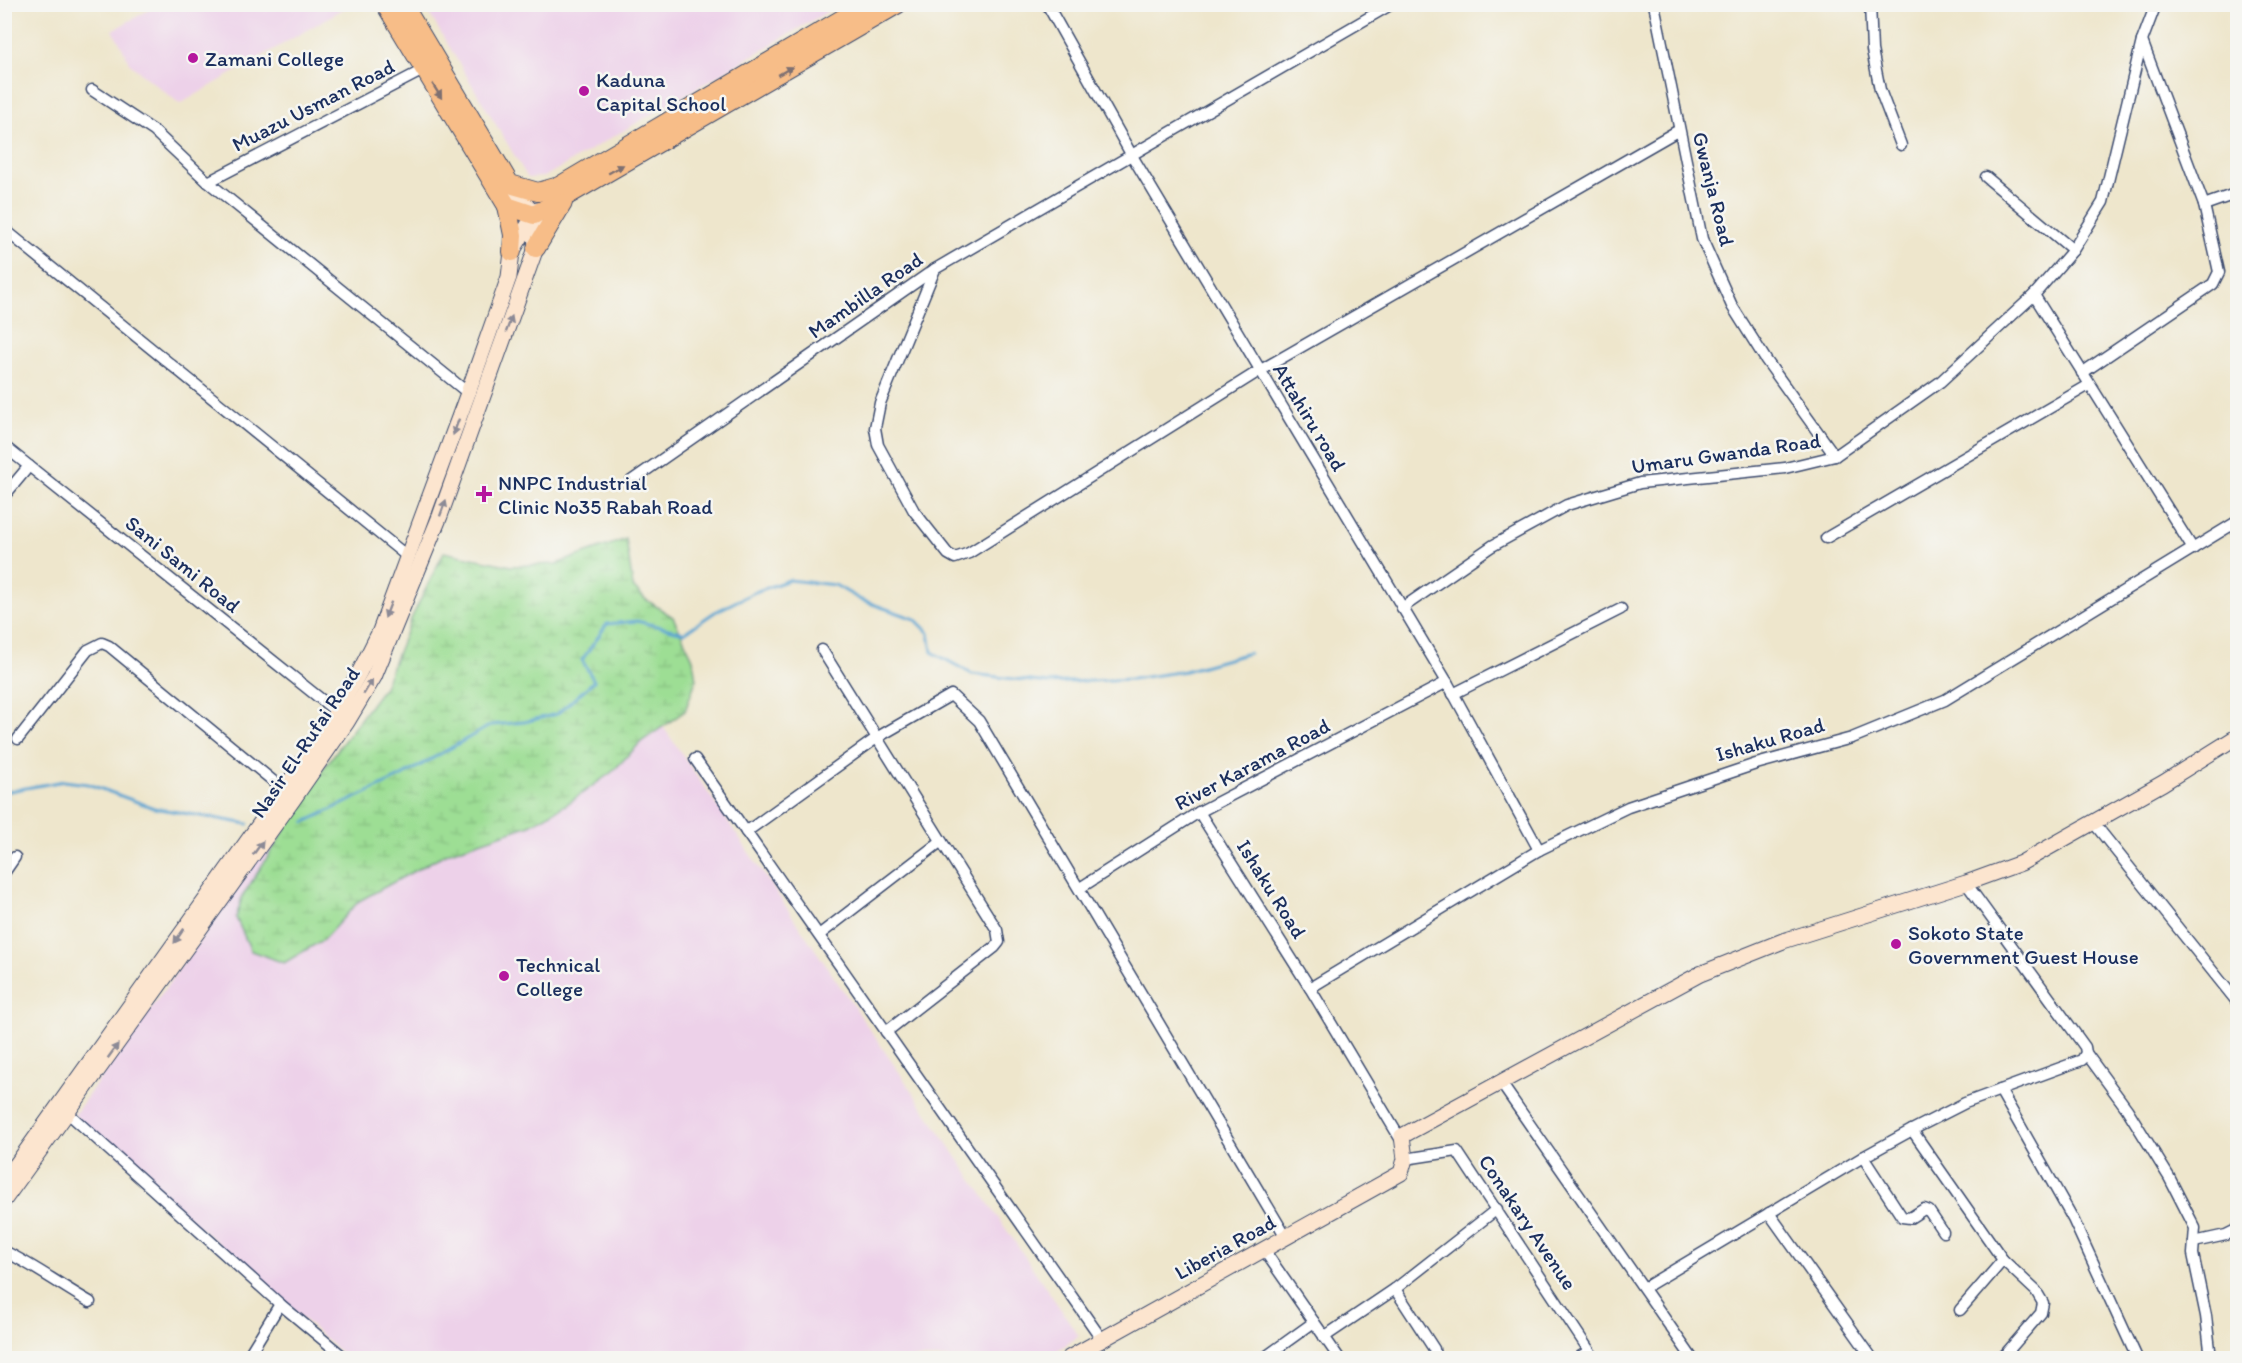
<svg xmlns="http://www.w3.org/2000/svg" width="2242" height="1363" font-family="Itim,sans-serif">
	<defs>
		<pattern id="wetland-marsh" width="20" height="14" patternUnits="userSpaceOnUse" patternTransform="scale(1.5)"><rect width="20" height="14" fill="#9dde94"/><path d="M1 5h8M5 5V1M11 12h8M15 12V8" fill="none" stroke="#87bf82"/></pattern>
	</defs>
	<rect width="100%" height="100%" fill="#f6f6f2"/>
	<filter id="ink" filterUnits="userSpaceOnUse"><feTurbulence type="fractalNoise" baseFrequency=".0167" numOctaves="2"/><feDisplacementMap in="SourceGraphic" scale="12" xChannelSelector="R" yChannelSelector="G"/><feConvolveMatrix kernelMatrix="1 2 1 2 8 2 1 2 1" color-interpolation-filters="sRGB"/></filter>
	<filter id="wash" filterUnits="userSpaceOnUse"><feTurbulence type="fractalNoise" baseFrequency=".008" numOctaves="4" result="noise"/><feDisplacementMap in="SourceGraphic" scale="24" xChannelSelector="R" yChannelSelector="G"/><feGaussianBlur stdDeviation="1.35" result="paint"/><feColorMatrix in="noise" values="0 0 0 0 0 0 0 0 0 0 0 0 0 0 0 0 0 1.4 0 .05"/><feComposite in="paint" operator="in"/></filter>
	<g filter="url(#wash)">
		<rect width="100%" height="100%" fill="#eee6cc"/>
		<g fill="#edd1e9">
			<path d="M158 5V4L350 5 180 104 131 65 113 30Z"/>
			<path d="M424 5H839L544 177 528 178Z"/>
			<path d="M623 668 1079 1336 1046 1358H347L74 1115 275 836 330 814Z"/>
		</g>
		<path fill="url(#wetland-marsh)" stroke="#5c8679" stroke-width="1.5" d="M626 539 633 587 645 599 673 617 693 659 696 680 685 711 641 742 612 772 567 804 530 825 447 853 359 901 323 940 284 963 251 951 236 918 242 897 324 768 384 687 412 617 444 552 511 566 556 564Z"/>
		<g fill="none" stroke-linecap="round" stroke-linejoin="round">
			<g stroke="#5ba4d2" stroke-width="3">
				<path d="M4 792 64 781 88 784 154 808 248 824"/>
				<path d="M305 822 400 777 491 725 524 722 557 714 594 681 582 660 607 624 637 621 684 633 715 612 755 592 789 580 835 585 861 600 915 619 929 633 932 652 972 674 1048 683 1132 679 1185 671 1249 653"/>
			</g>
		</g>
	</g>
	<g filter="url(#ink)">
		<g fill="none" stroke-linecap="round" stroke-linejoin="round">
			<defs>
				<g id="street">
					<path d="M1047 4 1131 154 1447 682 1539 850"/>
					<path d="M1654 4 1702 239 1732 306 1766 360 1835 456"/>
					<path d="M1870 4 1872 50 1880 90 1901 145"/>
					<path d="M92 90 154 131 208 182 468 393"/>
					<path d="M1986 177 2073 250"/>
					<path d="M208 182 429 67"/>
					<path d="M2204 205 2238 193"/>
					<path d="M4 229 408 557"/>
					<path d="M935 269 880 403 875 428 878 445 914 511 948 554 955 558 969 553 1259 371 1679 130"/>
					<path d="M2034 295 2193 549"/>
					<path d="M2082 373 2213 284 2219 272 2204 205 2142 41"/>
					<path d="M4 446 337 712"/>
					<path d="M631 481 935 269 1392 4"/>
					<path d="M4 496 29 466"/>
					<path d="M1826 538 2089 385"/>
					<path d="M1402 608 1492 546 1567 505 1640 483 1785 468 1835 456 1940 382 2034 295 2073 250 2103 202 2142 41 2156 4"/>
					<path d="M822 650 997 930 999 942 995 947 886 1032"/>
					<path d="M1453 694 1621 609"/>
					<path d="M18 739 88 650 102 643 109 646 284 790"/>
					<path d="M695 759 1101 1338"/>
					<path d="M1199 812 1310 988 1401 1140"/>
					<path d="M2093 822 2238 1003"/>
					<path d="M746 832 878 737 951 695 979 721 1286 1237"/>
					<path d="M4 873 15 857"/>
					<path d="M1080 888 1199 812 1447 682"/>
					<path d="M819 935 940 842"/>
					<path d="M1310 988 1539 850 1628 807 1756 764 1852 738 1945 700 2238 521"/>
					<path d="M2086 1053 2127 1109 2169 1177 2195 1228 2193 1254 2206 1316 2211 1358"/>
					<path d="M1501 1083 1692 1358"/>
					<path d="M2000 1090 2073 1219 2137 1358"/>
					<path d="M68 1113 280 1304 345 1358"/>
					<path d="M1912 1130 2003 1260 2036 1291 2043 1303 2041 1313 2002 1358"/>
					<path d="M1863 1157 1902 1217 1910 1218 1924 1209 1929 1211 1943 1232"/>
					<path d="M1405 1159 1457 1151 1594 1358"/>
					<path d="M1769 1213 1872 1358"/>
					<path d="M2194 1242 2226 1235 2238 1229"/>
					<path d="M1264 1250 1339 1358"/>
					<path d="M4 1251C35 1266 60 1285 90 1302"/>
					<path d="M1644 1288 1863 1157 1912 1130 1965 1103 2082 1060 2086 1053 2085 1047 1966 883"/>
					<path d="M1395 1289 1434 1349 1435 1358"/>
					<path d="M1960 1310 2003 1260"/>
					<path d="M1324 1337 1395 1289 1497 1209"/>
					<path d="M247 1358 280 1304"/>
					<path d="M1264 1358 1314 1322"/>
					<path d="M1578 1358 1589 1351"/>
				</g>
				<g id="secondary">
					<path d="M4 1182 284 790 337 712 360 671 380 631 468 393 509 277 512 252 537 210"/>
					<path d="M4 1200 292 801 347 722 374 677 440 516 536 248 534 215 510 184"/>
					<path d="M1069 1358 1401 1173 1405 1159 1402 1136 1700 974 1783 941 1966 883 2021 863 2163 783 2238 736"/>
				</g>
				<g id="primary">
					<path d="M385 4 507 206 534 215 898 4"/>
					<path d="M403 4 510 184 538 192 559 186 867 4"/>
					<path d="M507 206 513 235 512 252"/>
					<path d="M536 248 563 203"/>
				</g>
			</defs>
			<use href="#street" stroke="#3b4a6e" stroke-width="13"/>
			<use href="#secondary" stroke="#3b4a6e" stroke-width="17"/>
			<use href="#primary" stroke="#3b4a6e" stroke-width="20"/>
			<use href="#street" stroke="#fff" stroke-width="10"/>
			<use href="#secondary" stroke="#fce5cf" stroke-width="15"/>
			<use href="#primary" stroke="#f7bd88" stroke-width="18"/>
		</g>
		<defs><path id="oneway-solid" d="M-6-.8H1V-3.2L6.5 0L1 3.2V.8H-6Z" transform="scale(1.5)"/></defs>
		<g fill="#7e6f71">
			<use href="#oneway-solid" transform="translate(785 71) rotate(-30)"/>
			<use href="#oneway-solid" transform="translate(437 91) rotate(58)"/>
			<use href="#oneway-solid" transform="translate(616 169) rotate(-30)"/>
		</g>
		<g fill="#8c8a96">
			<use href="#oneway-solid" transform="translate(509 324) rotate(-70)"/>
			<use href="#oneway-solid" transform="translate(456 427) rotate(110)"/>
			<use href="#oneway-solid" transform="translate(443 508) rotate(-70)"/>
			<use href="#oneway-solid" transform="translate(388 610) rotate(111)"/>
			<use href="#oneway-solid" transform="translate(368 687) rotate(-59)"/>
			<use href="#oneway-solid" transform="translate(258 848) rotate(-54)"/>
			<use href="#oneway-solid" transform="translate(179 936) rotate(125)"/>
			<use href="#oneway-solid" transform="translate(113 1051) rotate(-54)"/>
		</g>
	</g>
	<g fill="#b5179e" stroke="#f6f6f2" stroke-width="2">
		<circle cx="193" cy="58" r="6"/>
		<circle cx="584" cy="91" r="6"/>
		<path d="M481 485h6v6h6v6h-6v6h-6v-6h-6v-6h6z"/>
		<circle cx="1896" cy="944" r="6"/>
		<circle cx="504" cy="976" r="6"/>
	</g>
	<g text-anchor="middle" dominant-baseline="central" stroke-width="5" stroke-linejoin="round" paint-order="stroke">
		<g font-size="21" fill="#1b2f5e" stroke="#f6f6f2" text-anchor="start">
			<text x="205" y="58">Zamani College</text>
			<text x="596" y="79">Kaduna<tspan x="596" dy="24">Capital School</tspan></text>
			<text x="498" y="482">NNPC Industrial<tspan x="498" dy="24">Clinic No35 Rabah Road</tspan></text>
			<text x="1908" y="932">Sokoto State<tspan x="1908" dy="24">Government Guest House</tspan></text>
			<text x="516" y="964">Technical<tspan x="516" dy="24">College</tspan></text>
		</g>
		<g font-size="21" fill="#1b2f5e" stroke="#f6f6f2">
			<text transform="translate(313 105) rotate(-27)">Muazu Usman Road</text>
			<text transform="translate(1714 189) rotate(76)">Gwanja Road</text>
			<text transform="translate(865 295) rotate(-35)">Mambilla Road</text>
			<text transform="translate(1310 417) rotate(59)">Attahiru road</text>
			<text transform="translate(1726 453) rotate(-8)">Umaru Gwanda Road</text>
			<text transform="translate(183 564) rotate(39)">Sani Sami Road</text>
			<text transform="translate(1770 739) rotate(-16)">Ishaku Road</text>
			<text transform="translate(305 742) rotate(-56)">Nasir El-Rufai Road</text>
			<text transform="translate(1252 764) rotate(-28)">River Karama Road</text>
			<text transform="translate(1272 889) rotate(58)">Ishaku Road</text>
			<text transform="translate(1528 1222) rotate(56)">Conakary Avenue</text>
			<text transform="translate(1225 1247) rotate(-29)">Liberia Road</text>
		</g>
	</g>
	<rect width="2242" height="1363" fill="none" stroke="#f6f6f2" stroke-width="24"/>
</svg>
